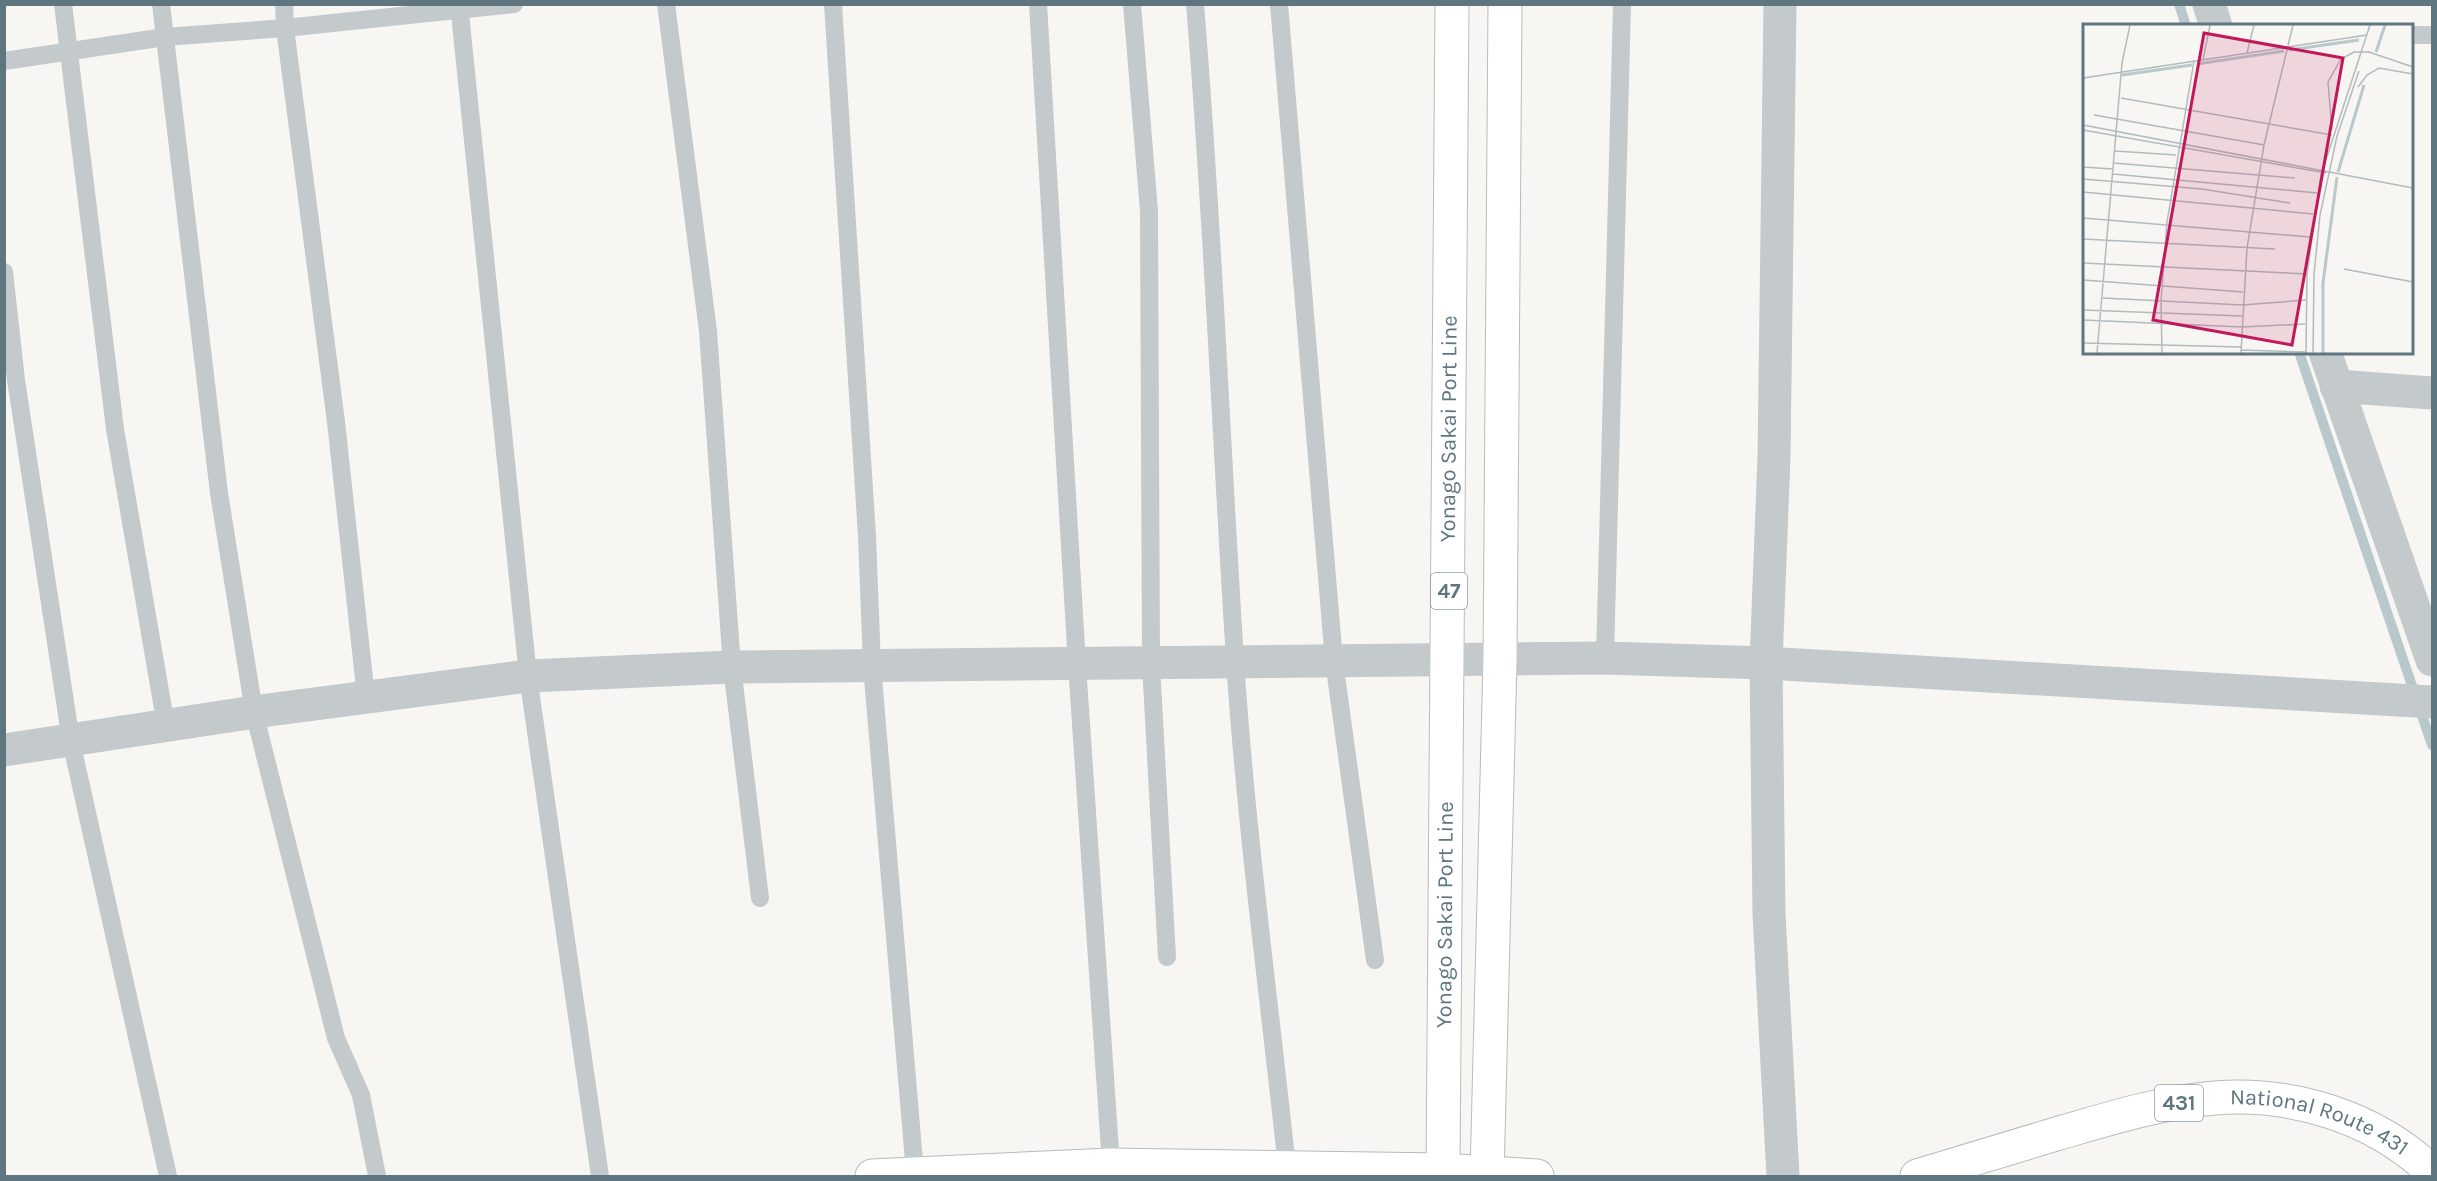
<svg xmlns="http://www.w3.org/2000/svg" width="2437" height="1181" font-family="Karla,sans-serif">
	<rect width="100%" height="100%" fill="#f7f6f3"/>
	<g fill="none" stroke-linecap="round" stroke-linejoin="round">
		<g stroke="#b9c9cb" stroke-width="10">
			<path d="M2179 4 2186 26"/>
			<path d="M2299 352 2432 745"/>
		</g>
		<defs>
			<g id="primary">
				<path id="s1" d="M1446 1176 1443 1170 1452 4"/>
				<path d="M1487 1176 1500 660 1505 4"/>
			</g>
			<g id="trunk">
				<path d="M872 1176 1111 1165 1443 1170 1537 1176"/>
				<path id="s2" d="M1917 1176C1963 1162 2009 1148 2056 1134 2108 1119 2161 1102 2215 1098 2293 1092 2375 1117 2432 1172"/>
			</g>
		</defs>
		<use href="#primary" stroke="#b7bcbf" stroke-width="35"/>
		<use href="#trunk" stroke="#b6bbbd" stroke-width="35"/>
		<g stroke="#c4c9cc" stroke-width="18">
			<path d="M63 4 115 429 166 726"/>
			<path d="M161 4 219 493 254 712 336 1038 361 1095 377 1176"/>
			<path d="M284 4 285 28 336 422 366 697"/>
			<path d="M459 4 528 676 600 1176"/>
			<path d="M666 4 708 331 732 667 760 898"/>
			<path d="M833 4 867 536 872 666 915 1173"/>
			<path d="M1038 4 1077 665 1111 1165"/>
			<path d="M1132 4 1149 211 1151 664 1167 957"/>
			<path d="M1195 4C1213 223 1221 441 1235 660 1246 829 1269 998 1287 1167"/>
			<path d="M1279 4 1334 661 1375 960"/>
			<path d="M2412 35H2432"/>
			<path d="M4 61 165 37 285 28 514 4"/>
			<path d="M4 272 16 380 71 741 168 1176"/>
			<path d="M1605 658 1622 4"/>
		</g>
		<g stroke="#c4c9cc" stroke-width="33">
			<path d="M1780 4 1774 457 1766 663 1769 914 1783 1176"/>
			<path d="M2209 4 2216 26"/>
			<path d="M2325 352 2432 660"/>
			<path d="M2336 386 2432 393"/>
			<path d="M4 750 254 712 528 676 732 667 1605 658 1766 663 2432 702"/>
		</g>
		<use href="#primary" stroke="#fff" stroke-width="33"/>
		<use href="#trunk" stroke="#fff" stroke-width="33"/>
	</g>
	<g text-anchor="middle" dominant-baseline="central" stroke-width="6" stroke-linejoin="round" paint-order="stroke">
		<g fill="#fff" stroke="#8f9fa7" stroke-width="1.5">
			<rect x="1431" y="573" width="36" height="36" rx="4.5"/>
			<rect x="2155" y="1085" width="48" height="36" rx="4.5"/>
		</g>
		<g font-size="21" font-weight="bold" fill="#5f7681">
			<text x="1449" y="591">47</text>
			<text x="2179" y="1103">431</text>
		</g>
		<g font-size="22" fill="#5f7681" stroke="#fff">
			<text stroke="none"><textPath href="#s1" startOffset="748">Yonago Sakai Port Line</textPath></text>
			<text stroke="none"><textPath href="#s1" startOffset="262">Yonago Sakai Port Line</textPath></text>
			<text stroke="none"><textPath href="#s2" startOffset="417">National Route 431</textPath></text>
		</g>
	</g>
	<g transform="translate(2083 24)">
		<rect width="330" height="330" fill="#f7f6f3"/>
		<path fill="none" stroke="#b9c9cb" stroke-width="3" d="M206 26 276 16M293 28 302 1M114 40 201 27M39 51 109 41M255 148 281 61M240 329V259L254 153"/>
		<path fill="none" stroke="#b1bbbe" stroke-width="1.5" d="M164 29 171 1M120 36 127 1M0 54 284 11M275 63 284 51 296 44 330 50M38 74 249 111M11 91 181 121M0 101 330 164M0 106 243 149M249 106 245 58 258 35 271 28H286L330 43M32 127 93 131M31 139 212 154M0 143 30 145M30 150 234 169M0 155 119 165 207 179M0 168 230 190M0 194 227 213M0 215 192 225M0 239 224 250M261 245 330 258M0 256 160 268M20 274 159 281 223 276M0 286 159 292M0 296 159 303 222 300M0 319 158 323M158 326 223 328M14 329 39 39 47 1M79 329 78 277 84 198 111 37M158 329 164 224 181 121 210 1M223 329 224 250 238 151 287 1M230 329 231 250 237 191 254 112 276 47"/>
		<path fill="#c2185b" fill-opacity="0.15" stroke="#c2185b" stroke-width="3" d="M121 9 260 34 209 321 70 296Z"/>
		<rect width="330" height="330" fill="none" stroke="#5f7681" stroke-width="3"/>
	</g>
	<rect width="2437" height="1181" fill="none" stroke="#5f7681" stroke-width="12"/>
</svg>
